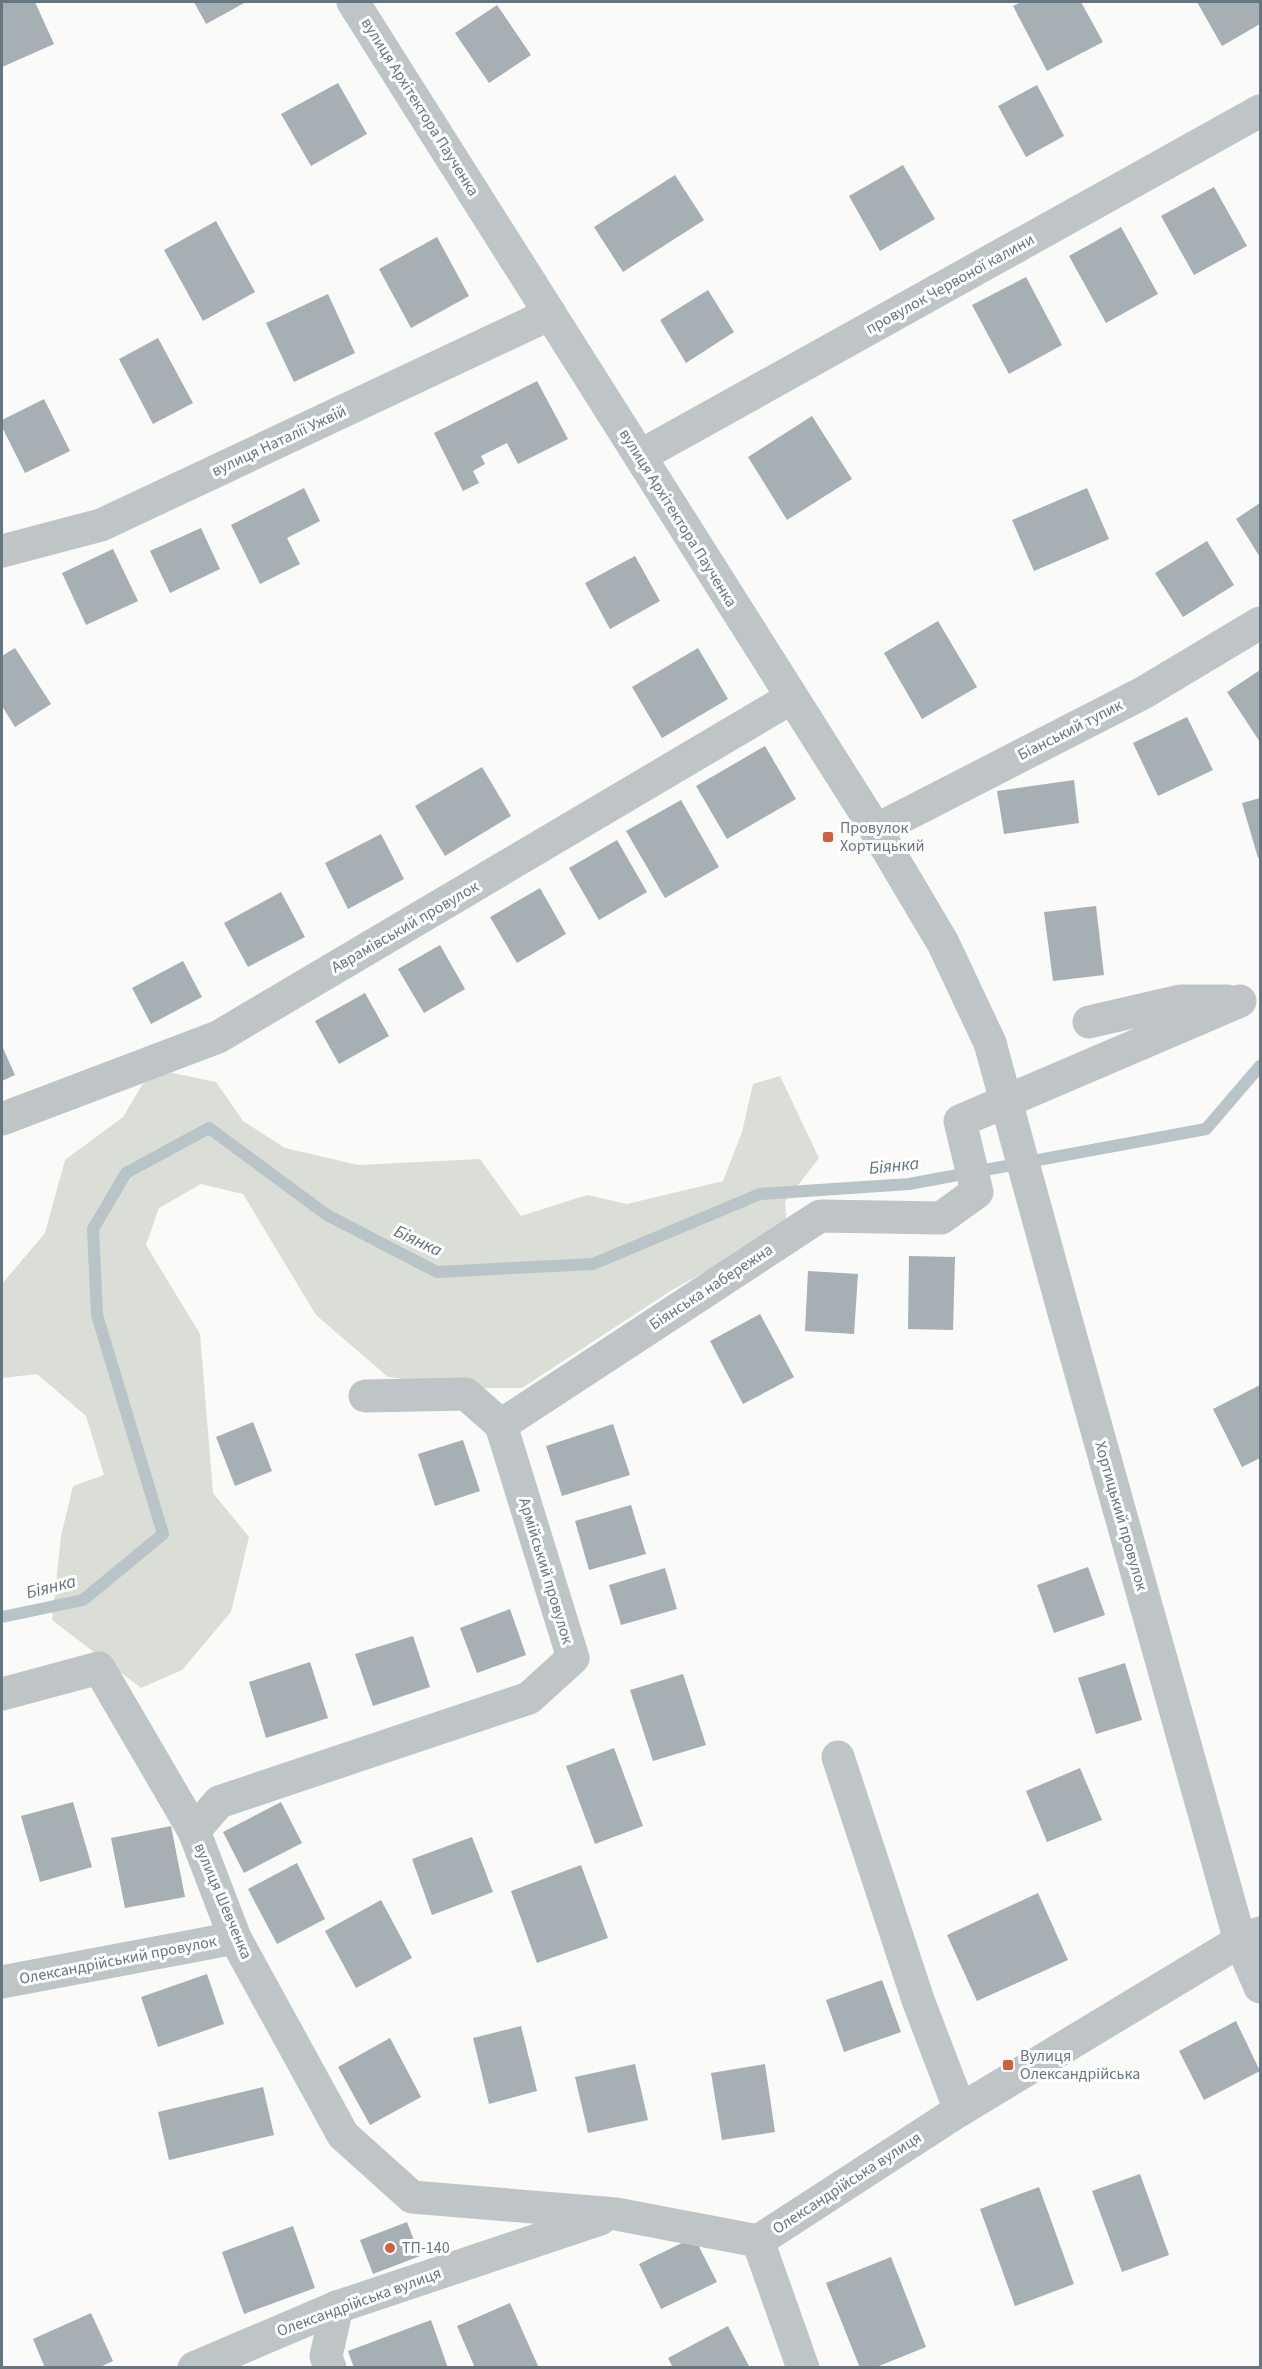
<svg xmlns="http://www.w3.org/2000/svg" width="1262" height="2369" font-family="'Source Sans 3',sans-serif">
	<rect width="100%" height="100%" fill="#fafaf8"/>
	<path fill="#daded7" d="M163 1071 216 1082 243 1121 285 1148 358 1165 480 1159 521 1216 587 1195 627 1204 723 1181 742 1132 753 1084 780 1076 819 1158 785 1202 787 1227 672 1290 522 1388H480L388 1377 316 1315 243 1194 201 1184 159 1208 146 1245 200 1334 213 1493 249 1537 231 1612 182 1670 141 1688 52 1620 61 1536 73 1486 104 1475 86 1416 37 1374 2 1378V1284L45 1233 65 1160 123 1117 142 1085Z"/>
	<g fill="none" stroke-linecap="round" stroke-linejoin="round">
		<path stroke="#b8c4c7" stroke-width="12" d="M2 1617 83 1600 163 1534 97 1315 93 1229 126 1173 209 1128 327 1215 437 1272 593 1264 760 1194 909 1184 1206 1129 1260 1066"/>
	</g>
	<g fill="#a6afb4">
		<path d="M2 2H35L54 44 2 67Z"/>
		<path d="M194 2H246L206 24Z"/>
		<path d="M1021 2H1081L1103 42 1047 71 1013 6Z"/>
		<path d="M1197 2H1260V24L1222 46Z"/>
		<path d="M497 5 531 55 489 83 455 33Z"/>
		<path d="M338 83 367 134 311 166 281 114Z"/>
		<path d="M1037 85 1064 136 1026 157 998 106Z"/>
		<path d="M903 165 935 219 880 251 849 196Z"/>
		<path d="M675 175 704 220 623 272 594 227Z"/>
		<path d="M1214 187 1247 246 1194 275 1161 216Z"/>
		<path d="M216 221 255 292 203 321 164 250Z"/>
		<path d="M1121 227 1158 294 1106 323 1069 256Z"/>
		<path d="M437 237 469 296 411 328 379 269Z"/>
		<path d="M1026 277 1062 345 1009 374 972 305Z"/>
		<path d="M708 290 734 332 686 363 660 320Z"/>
		<path d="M328 294 355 353 294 382 266 323Z"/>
		<path d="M158 338 193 403 153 424 119 359Z"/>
		<path d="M537 381 568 439 518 464 507 443 481 456 485 464 473 471 479 483 463 491 434 433Z"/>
		<path d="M44 399 70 451 25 473 2 427V420Z"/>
		<path d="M812 416 852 479 787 520 748 457Z"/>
		<path d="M304 488 320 521 287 538 300 564 260 584 231 525Z"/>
		<path d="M1087 488 1109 539 1034 571 1012 520Z"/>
		<path d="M1260 503V557L1236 519Z"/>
		<path d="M201 528 220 569 170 593 150 551Z"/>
		<path d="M1207 541 1234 585 1183 617 1155 573Z"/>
		<path d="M113 549 138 601 86 625 62 573Z"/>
		<path d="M635 556 660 601 610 629 585 583Z"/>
		<path d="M938 621 977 687 922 719 884 653Z"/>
		<path d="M15 648 51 704 15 727 2 706V656Z"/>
		<path d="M698 648 728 699 662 738 632 687Z"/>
		<path d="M1260 670V742L1227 692Z"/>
		<path d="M1187 717 1213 770 1158 796 1133 743Z"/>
		<path d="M765 746 796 799 727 839 696 786Z"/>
		<path d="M482 767 511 816 445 856 415 806Z"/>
		<path d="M1074 780 1079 823 1004 834 997 791Z"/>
		<path d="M1260 798V857L1258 858 1242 803Z"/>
		<path d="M681 800 719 867 665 898 626 831Z"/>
		<path d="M381 834 404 879 348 909 325 863Z"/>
		<path d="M617 840 647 892 599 920 569 868Z"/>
		<path d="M540 888 566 934 517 963 490 917Z"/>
		<path d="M281 892 305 937 248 967 224 923Z"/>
		<path d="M1096 906 1104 975 1053 981 1044 912Z"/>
		<path d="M440 945 465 989 424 1013 398 969Z"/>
		<path d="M183 961 202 997 151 1024 132 988Z"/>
		<path d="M365 993 389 1036 339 1064 315 1021Z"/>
		<path d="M2 1046 15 1075 2 1081Z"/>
		<path d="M909 1256 955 1257 953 1330 908 1329Z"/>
		<path d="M808 1271 858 1274 854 1334 805 1331Z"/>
		<path d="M760 1314 794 1377 743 1404 710 1341Z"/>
		<path d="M1260 1385V1458L1242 1467 1213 1409Z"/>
		<path d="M253 1422 272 1471 235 1486 216 1437Z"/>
		<path d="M613 1424 630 1475 562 1496 546 1446Z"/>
		<path d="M463 1440 480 1491 435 1506 418 1454Z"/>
		<path d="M631 1505 646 1554 589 1570 575 1521Z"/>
		<path d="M1088 1567 1105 1615 1054 1633 1037 1585Z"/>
		<path d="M665 1568 677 1609 621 1625 609 1585Z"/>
		<path d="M510 1609 526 1655 477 1673 460 1628Z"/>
		<path d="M413 1636 430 1687 373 1706 355 1654Z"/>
		<path d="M310 1662 328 1718 266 1738 249 1682Z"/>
		<path d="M1125 1663 1142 1720 1096 1734 1078 1678Z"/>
		<path d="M683 1674 706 1745 653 1761 630 1690Z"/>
		<path d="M614 1748 643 1826 595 1844 566 1766Z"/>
		<path d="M1080 1768 1102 1820 1047 1842 1026 1791Z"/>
		<path d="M73 1802 92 1867 40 1882 21 1816Z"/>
		<path d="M281 1802 302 1843 244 1873 223 1832Z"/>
		<path d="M171 1826 185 1897 125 1908 111 1838Z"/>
		<path d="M472 1837 493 1892 432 1915 412 1859Z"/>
		<path d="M297 1863 325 1919 277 1944 248 1889Z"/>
		<path d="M581 1865 608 1938 537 1963 511 1891Z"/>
		<path d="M1038 1893 1068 1960 977 2001 947 1935Z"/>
		<path d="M381 1900 412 1958 356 1988 325 1931Z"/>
		<path d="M207 1974 224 2024 158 2047 141 1997Z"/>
		<path d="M882 1980 901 2032 844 2052 826 2000Z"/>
		<path d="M1236 2021 1260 2071 1204 2100 1179 2051Z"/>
		<path d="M521 2026 537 2091 489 2104 473 2038Z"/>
		<path d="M390 2038 421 2097 370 2125 338 2067Z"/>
		<path d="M635 2064 648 2120 588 2133 575 2077Z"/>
		<path d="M765 2064 775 2132 722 2140 711 2073Z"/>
		<path d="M263 2087 274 2135 169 2160 158 2112Z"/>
		<path d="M1140 2174 1169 2255 1122 2272 1092 2191Z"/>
		<path d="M1039 2187 1074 2284 1015 2306 980 2209Z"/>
		<path d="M407 2222 420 2256 373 2274 360 2240Z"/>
		<path d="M293 2226 315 2288 244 2314 222 2252Z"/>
		<path d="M694 2237 717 2282 661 2309 639 2264Z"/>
		<path d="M891 2257 926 2347 874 2368H860L826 2283Z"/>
		<path d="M510 2303 539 2368H475L457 2326Z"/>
		<path d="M91 2313 113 2361 98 2368H45L33 2339Z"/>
		<path d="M431 2320 448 2368H354L348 2351Z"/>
		<path d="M728 2326 750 2368H673L668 2358Z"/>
	</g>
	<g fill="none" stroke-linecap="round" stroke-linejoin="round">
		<g stroke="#bfc4c7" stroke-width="33">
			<path d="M353 2 876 830 943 943 990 1043"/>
			<path d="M640 456 1260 111"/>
			<path d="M2 551 101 525 550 314"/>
			<path d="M876 830 1143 693 1260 623"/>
			<path d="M1089 1022 1180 1001H1227"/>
			<path d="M2 1119 218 1037 791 698"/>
			<path d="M1063 1309 1240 1941 1260 1987"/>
			<path d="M501 1425 820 1216 941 1218 977 1192 960 1121 1240 1001"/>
			<path d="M2 1694 99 1668 194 1831 235 1938 343 2135 412 2197 616 2214 758 2241 960 2110 1240 1941 1260 1933"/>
			<path d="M838 1757 918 2000 960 2110"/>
			<path d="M194 1831 219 1802 529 1698 573 1658 501 1425 466 1394 365 1396"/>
			<path d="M2 1982 235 1938"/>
			<path d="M758 2241 803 2368"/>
			<path d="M194 2368 337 2307 600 2219"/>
			<path d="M330 2368 326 2356 337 2307"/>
		</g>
		<path stroke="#bfc4c7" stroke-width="33" d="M990 1043 1063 1309"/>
	</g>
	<g fill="#d55d3c" stroke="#fff" stroke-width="2">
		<rect x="822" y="831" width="12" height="12" rx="3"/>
		<rect x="1002" y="2059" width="12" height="12" rx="3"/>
		<circle cx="390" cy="2248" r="6"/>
	</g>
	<g text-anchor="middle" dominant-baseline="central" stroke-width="6" stroke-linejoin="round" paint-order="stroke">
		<g font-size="16" fill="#667680" stroke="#fff">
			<text transform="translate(420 107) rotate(58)">вулиця Архітектора Паученка</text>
			<text transform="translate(950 284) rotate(-29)">провулок Червоної калини</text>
			<text transform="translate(279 441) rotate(-25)">вулиця Наталії Ужвій</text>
			<text transform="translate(678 518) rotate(58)">вулиця Архітектора Паученка</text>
			<text transform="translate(1070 730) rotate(-27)">Біанський тупик</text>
			<text transform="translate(405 927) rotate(-30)">Аврамівський провулок</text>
			<text transform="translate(711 1287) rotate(-33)">Біянська набережна</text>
			<text transform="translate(1121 1516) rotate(74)">Хортицький провулок</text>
			<text transform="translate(546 1571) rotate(73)">Армійський провулок</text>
			<text transform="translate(223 1901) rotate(67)">вулиця Шевченка</text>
			<text transform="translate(118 1960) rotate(-11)">Олександрійський провулок</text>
			<text transform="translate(847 2183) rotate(-33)">Олександрійська вулиця</text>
			<text transform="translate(359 2302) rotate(-20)">Олександрійська вулиця</text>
		</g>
		<g font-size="16" fill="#667680" stroke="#fff" text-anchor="start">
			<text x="840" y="828">Провулок<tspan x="840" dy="18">Хортицький</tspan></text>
			<text x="1020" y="2056">Вулиця<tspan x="1020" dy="18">Олександрійська</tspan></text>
			<text x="402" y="2248">ТП-140</text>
		</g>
		<g font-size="18" font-style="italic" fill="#62747a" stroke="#fff">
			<text transform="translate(894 1166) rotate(-6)">Біянка</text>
			<text transform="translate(418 1241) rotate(25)">Біянка</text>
			<text transform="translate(51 1587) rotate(-14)">Біянка</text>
		</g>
	</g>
	<rect width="1262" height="2369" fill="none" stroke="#667680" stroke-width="6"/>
</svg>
